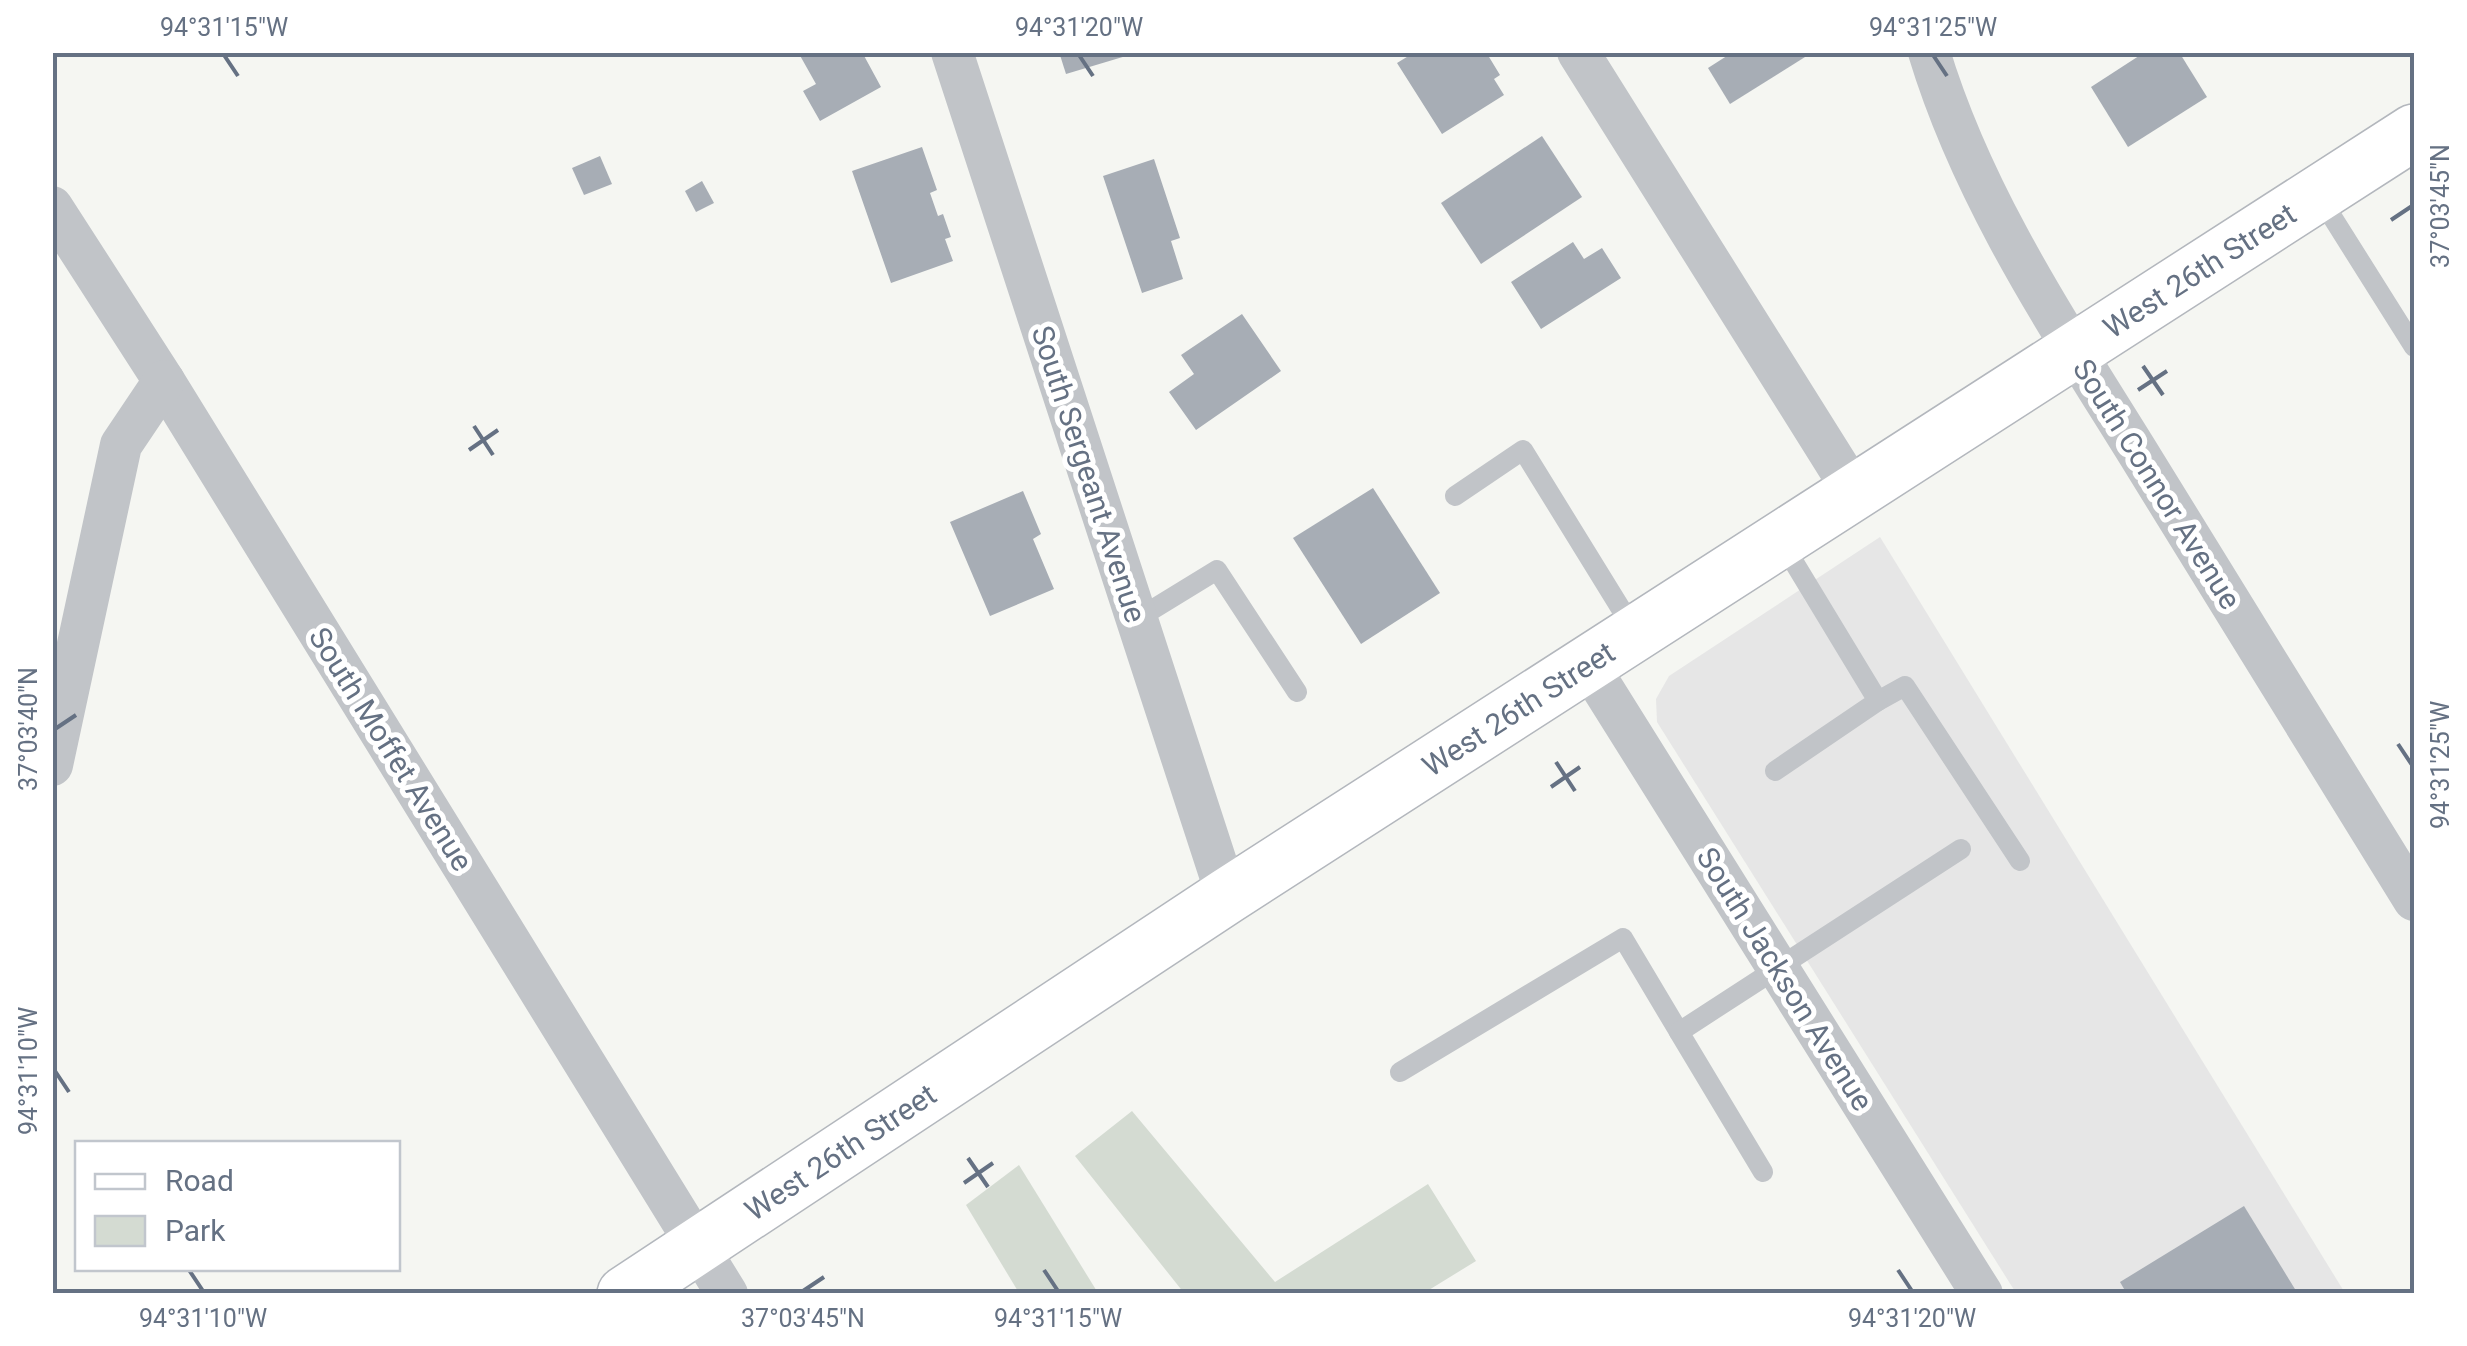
<svg xmlns="http://www.w3.org/2000/svg" width="2467" height="1346" font-family="Roboto,sans-serif">
	<rect width="100%" height="100%" fill="#f5f6f2"/>
	<path fill="#e6e6e6" d="M1880 537 2345 1293H2016L1657 722 1656 699 1669 676Z"/>
	<g fill="#d4dbd2">
		<path d="M1132 1111 1275 1282 1428 1184 1476 1261 1424 1293H1184L1075 1156Z"/>
		<path d="M1019 1165 1098 1293H1019L966 1205Z"/>
	</g>
	<g fill="#a7adb5">
		<path d="M798 52H862L881 87 820 121 803 91 816 84Z"/>
		<path d="M1059 52H1125L1126 56 1066 74Z"/>
		<path d="M1415 52H1486L1500 75 1494 79 1504 95 1442 134 1397 63Z"/>
		<path d="M1733 52H1813L1730 104 1708 68Z"/>
		<path d="M2145 52H2179L2207 97 2128 147 2091 87Z"/>
		<path d="M1542 136 1582 197 1481 264 1441 203Z"/>
		<path d="M922 147 937 190 930 193 938 216 943 214 951 237 945 239 953 261 891 283 852 171Z"/>
		<path d="M600 156 612 184 584 195 572 168Z"/>
		<path d="M1154 159 1180 238 1171 241 1183 279 1142 293 1103 176Z"/>
		<path d="M702 181 714 203 696 212 685 191Z"/>
		<path d="M1573 242 1584 259 1602 248 1621 278 1541 329 1511 282Z"/>
		<path d="M1242 314 1281 371 1196 430 1169 392 1194 374 1181 355Z"/>
		<path d="M1373 488 1440 593 1361 644 1293 538Z"/>
		<path d="M1023 491 1041 534 1033 539 1054 589 990 616 950 522Z"/>
		<path d="M2244 1206 2298 1294H2127L2120 1282Z"/>
	</g>
	<g fill="none" stroke-linecap="round" stroke-linejoin="round">
		<defs>
			<g id="secondary">
				<path id="s1" d="M625 1294 1227 896 2414 132"/>
			</g>
		</defs>
		<use href="#secondary" stroke="#b3b7bd" stroke-width="58"/>
		<g stroke="#c1c4c8" stroke-width="20">
			<path d="M2319 196 2414 347"/>
			<path d="M1455 496 1523 450 1634 630"/>
			<path d="M1137 619 1217 570 1297 692"/>
			<path d="M1878 701 1905 686 2020 861"/>
			<path d="M1775 771 1878 701 1781 541"/>
			<path d="M1400 1072 1623 938 1679 1032"/>
			<path d="M1763 1172 1679 1032 1961 849"/>
		</g>
		<g stroke="#c1c4c8" stroke-width="42">
			<path d="M952 52 1227 896"/>
			<path d="M1578 52 1854 492"/>
			<path d="M1929 52C1974 201 2062 330 2143 461 2233 607 2324 754 2414 900"/>
			<path d="M52 207 164 381 727 1294"/>
			<path d="M1588 665 1982 1294"/>
			<path d="M52 765 121 445 164 381"/>
		</g>
		<use href="#secondary" stroke="#fff" stroke-width="55"/>
	</g>
	<path fill="none" stroke="#657183" stroke-width="4" d="M224 55 238 76M1079 55 1093 76M1933 55 1947 76M2391 220 2412 206M2143 366 2163 395M2138 390 2167 371M474 426 493 455M469 450 498 430M55 729 76 715M2398 744 2412 765M1556 762 1575 791M1551 787 1580 767M55 1071 69 1092M968 1158 988 1187M964 1183 993 1163M189 1270 203 1291M1044 1270 1058 1291M1898 1270 1912 1291M803 1291 824 1277"/>
	<g text-anchor="middle" dominant-baseline="central" stroke-width="10" stroke-linejoin="round" paint-order="stroke">
		<g font-size="30" fill="#657183" stroke="#fff">
			<text stroke="none"><textPath href="#s1" startOffset="1878">West 26th Street</textPath></text>
			<text transform="translate(1089 474) rotate(72)">South Sergeant Avenue</text>
			<text transform="translate(2157 484) rotate(58)">South Connor Avenue</text>
			<text stroke="none"><textPath href="#s1" startOffset="1068">West 26th Street</textPath></text>
			<text transform="translate(391 749) rotate(58)">South Moffet Avenue</text>
			<text transform="translate(1785 979) rotate(58)">South Jackson Avenue</text>
			<text stroke="none"><textPath href="#s1" startOffset="258">West 26th Street</textPath></text>
		</g>
	</g>
	<rect width="2467" height="1346" fill="none" stroke="#ffffff" stroke-width="110"/>
	<rect x="75" y="1141" width="325" height="130" fill="#ffffff" stroke="#c1c6cd" stroke-width="2.5"/>
	<rect x="95" y="1174" width="50" height="15" fill="#ffffff" stroke="#c1c6cd" stroke-width="2.5"/>
	<text x="165" y="1191" font-size="30" fill="#657183">Road</text>
	<rect x="95" y="1216" width="50" height="30" fill="#d4dbd2" stroke="#c1c6cd" stroke-width="2.5"/>
	<text x="165" y="1241" font-size="30" fill="#657183">Park</text>
	<rect x="55" y="55" width="2357" height="1236" fill="none" stroke="#657183" stroke-width="4"/>
	<g font-size="25" text-anchor="middle" fill="#657183">
		<text x="224" y="36">94°31'15"W</text>
		<text x="1079" y="36">94°31'20"W</text>
		<text x="1933" y="36">94°31'25"W</text>
		<text transform="translate(2440 206) rotate(-90)" y="9">37°03'45"N</text>
		<text transform="translate(28 729) rotate(-90)" y="9">37°03'40"N</text>
		<text transform="translate(2440 765) rotate(-90)" y="9">94°31'25"W</text>
		<text transform="translate(28 1071) rotate(-90)" y="9">94°31'10"W</text>
		<text x="203" y="1327">94°31'10"W</text>
		<text x="803" y="1327">37°03'45"N</text>
		<text x="1058" y="1327">94°31'15"W</text>
		<text x="1912" y="1327">94°31'20"W</text>
	</g>
</svg>
